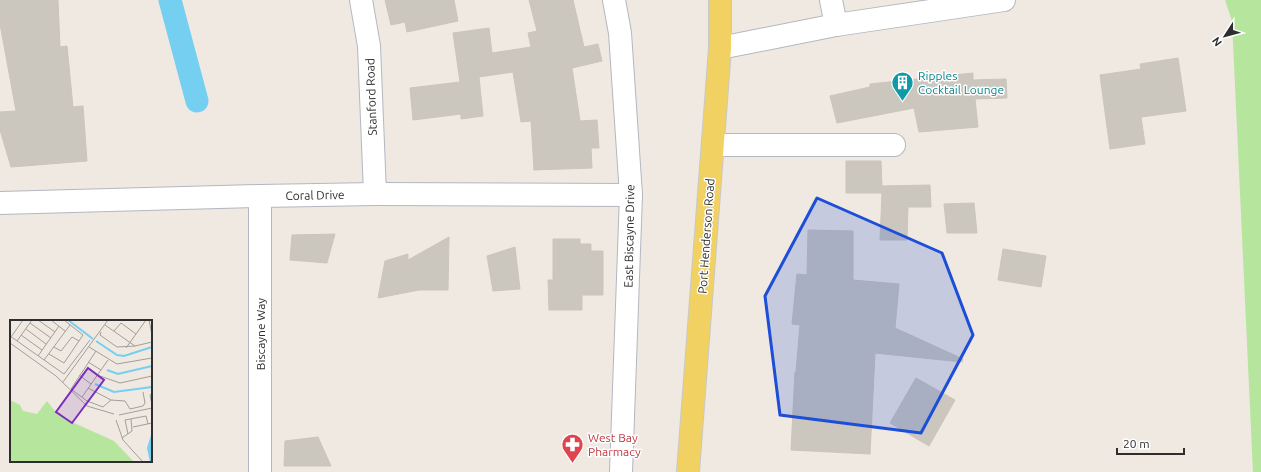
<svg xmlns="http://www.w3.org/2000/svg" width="1261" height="472" font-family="Ubuntu,sans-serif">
	<rect width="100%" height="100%" fill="#efe9e1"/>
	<path fill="#b6e59e" d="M1225 0H1261V472H1253L1232 21Z"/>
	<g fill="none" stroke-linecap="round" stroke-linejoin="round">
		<path stroke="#75cff0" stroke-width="23" d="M170 0 197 101"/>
	</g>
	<g fill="#cbc7bf" stroke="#cbc5ba">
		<path d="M0 0H58L60 47 67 46 73 107 83 106 87 161 11 167 0 130V112L16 111 0 24Z"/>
		<path d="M385 0H454L458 21 407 32 405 22 391 25Z"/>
		<path d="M529 0H573L584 47 598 44 602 61 572 68 580 121 597 120 599 148H591L592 168 534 170 531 121 521 122 513 72 479 77 483 116 461 119V114L413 120 410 88 460 82 453 33 489 28 492 53 531 47 528 33 537 31Z"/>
		<path d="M1178 58 1186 111 1141 117 1145 144 1110 149 1100 75 1141 69 1140 64Z"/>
		<path d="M973 73V80L1006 79 1007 98 975 99 978 127 919 132 914 108 837 123 830 96 870 87V84Z"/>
		<path d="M846 161H881L882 186 930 185 931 207H908L907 240H880L882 193H846Z"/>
		<path d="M974 203 977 233H947L944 204Z"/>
		<path d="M808 230 853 231V280L899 284 895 328 963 359 962 362 875 353 870 454 791 450 795 372H796L800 325 792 324 797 274 807 275Z"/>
		<path d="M335 234 327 263 290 260 292 235Z"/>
		<path d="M449 237 448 290H419L378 298 385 261 408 254V260Z"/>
		<path d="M553 239H580V244H591V251H603V295H582V310H549L548 280H553Z"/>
		<path d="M515 247 520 289 493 291 487 256Z"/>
		<path d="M1003 249 1046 256 1041 287 998 280Z"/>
		<path d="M916 378 955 400 929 446 890 423Z"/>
		<path d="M318 437 331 466H284L285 441Z"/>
	</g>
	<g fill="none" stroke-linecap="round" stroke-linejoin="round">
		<defs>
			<g id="minor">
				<path d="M361 0 369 46 375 194"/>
				<path d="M614 0 620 33 631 195 621 472"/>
				<path d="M831 0 836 25"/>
				<path d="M720 48 836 25 1004 0"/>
				<path d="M713 145H894"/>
				<path d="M0 203 260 196 375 194 631 195"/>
				<path d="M260 472V196"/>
			</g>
			<path id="major" d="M688 472 720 48V0"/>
		</defs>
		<use href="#minor" stroke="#b4b7c1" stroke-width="24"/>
		<use href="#major" stroke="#c9c9c9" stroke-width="24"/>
		<use href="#minor" stroke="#fff" stroke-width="22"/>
		<use href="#major" stroke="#f2d163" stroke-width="22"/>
	</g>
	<path fill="#1d4ed8" fill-opacity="0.2" stroke="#1d4ed8" stroke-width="3" stroke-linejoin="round" d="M817 198 942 253 973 335 921 433 780 415 765 296Z"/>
	<defs>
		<symbol id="building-pin" viewBox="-11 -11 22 30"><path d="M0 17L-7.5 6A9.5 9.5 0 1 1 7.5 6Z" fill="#0f9aa8" stroke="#fff"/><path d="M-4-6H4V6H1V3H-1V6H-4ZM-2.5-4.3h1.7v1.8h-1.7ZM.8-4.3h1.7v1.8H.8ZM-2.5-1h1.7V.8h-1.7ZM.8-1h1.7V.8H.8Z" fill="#fff"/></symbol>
		<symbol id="pharmacy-pin" viewBox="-11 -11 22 30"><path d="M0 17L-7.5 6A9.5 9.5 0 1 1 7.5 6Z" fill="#e0444e" stroke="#fff"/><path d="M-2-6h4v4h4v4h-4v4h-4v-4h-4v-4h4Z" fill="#fff"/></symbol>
	</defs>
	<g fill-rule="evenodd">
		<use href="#building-pin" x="890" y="70" width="25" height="34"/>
		<use href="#pharmacy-pin" x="560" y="432" width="25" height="34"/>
	</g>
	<g text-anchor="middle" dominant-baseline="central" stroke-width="3" stroke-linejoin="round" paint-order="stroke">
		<g font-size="12" fill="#0d838f" stroke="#fff" text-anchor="start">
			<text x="918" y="75">Ripples<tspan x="918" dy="14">Cocktail Lounge</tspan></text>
		</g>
		<g font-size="12" fill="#2e2e2e" stroke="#fff">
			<text transform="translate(371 97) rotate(-92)">Stanford Road</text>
			<text transform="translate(315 195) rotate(-1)">Coral Drive</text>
			<text transform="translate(629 236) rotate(-89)">East Biscayne Drive</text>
			<text transform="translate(706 236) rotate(-86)">Port Henderson Road</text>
			<text transform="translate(260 334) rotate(-90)">Biscayne Way</text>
		</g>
		<g font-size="12" fill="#be3a42" stroke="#fff" text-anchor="start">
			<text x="588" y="437">West Bay<tspan x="588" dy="14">Pharmacy</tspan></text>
		</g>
	</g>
	<g transform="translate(10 320)">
		<rect width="142" height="142" fill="#efe9e1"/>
		<path d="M0 80 10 85 13 91 27 94 37 81 44 90 62 102 104 121 124 142H0Z" fill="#b6e59e"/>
		<path d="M142 112V142H140L137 128Z" fill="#75cff0"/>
		<path fill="none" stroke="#75cff0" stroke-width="2" d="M58 0 83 19M86 21 107 35 114 36 142 27M97 50 108 54 142 46M85 64 104 72 142 67"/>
		<path fill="none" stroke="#a29e99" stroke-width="1" d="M28 0 45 12M41 0 55 11M139 0 142 15M20 3 41 18M95 5 125 26 142 22M16 9 36 24M104 11 111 3 126 14M91 12 90 15 107 27 125 26M11 15 32 30M0 16 54 54 80 20M1 17 13 0M7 21 22 0M0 23 46 56 77 86 104 94M44 27 51 31 62 17 69 21M79 27 107 44 142 38M116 28 136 0M86 31 61 69 77 81 93 87 101 80M39 34 54 43 73 15 54 0M28 36 49 6M34 40 60 5M78 42 91 50M69 55 81 64M87 55 110 63 142 56M53 62 98 0M78 68 101 80M142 73 140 75 142 85M72 77 98 40M101 80 115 81 120 89 133 86 135 83 133 72M109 95 142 88M106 100 113 120 133 142M123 107 142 103M118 114 115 100 136 96 138 104M112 118 122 111 121 99"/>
		<path fill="#7b2cbf" fill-opacity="0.15" stroke="#7b2cbf" stroke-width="2" d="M78 48 94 60 62 103 46 92Z"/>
		<rect width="142" height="142" fill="none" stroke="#2e2e2e" stroke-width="2"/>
	</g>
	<g transform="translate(1225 36) rotate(234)" stroke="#ffffff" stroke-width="3" paint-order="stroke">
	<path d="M0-3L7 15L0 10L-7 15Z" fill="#2e2e2e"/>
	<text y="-6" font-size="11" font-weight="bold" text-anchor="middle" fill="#2e2e2e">N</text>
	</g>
	<path d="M1117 448v6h67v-6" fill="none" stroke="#2e2e2e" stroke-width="2"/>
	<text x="1123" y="448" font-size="12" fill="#2e2e2e" stroke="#ffffff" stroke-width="3" paint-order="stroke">20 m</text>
</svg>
